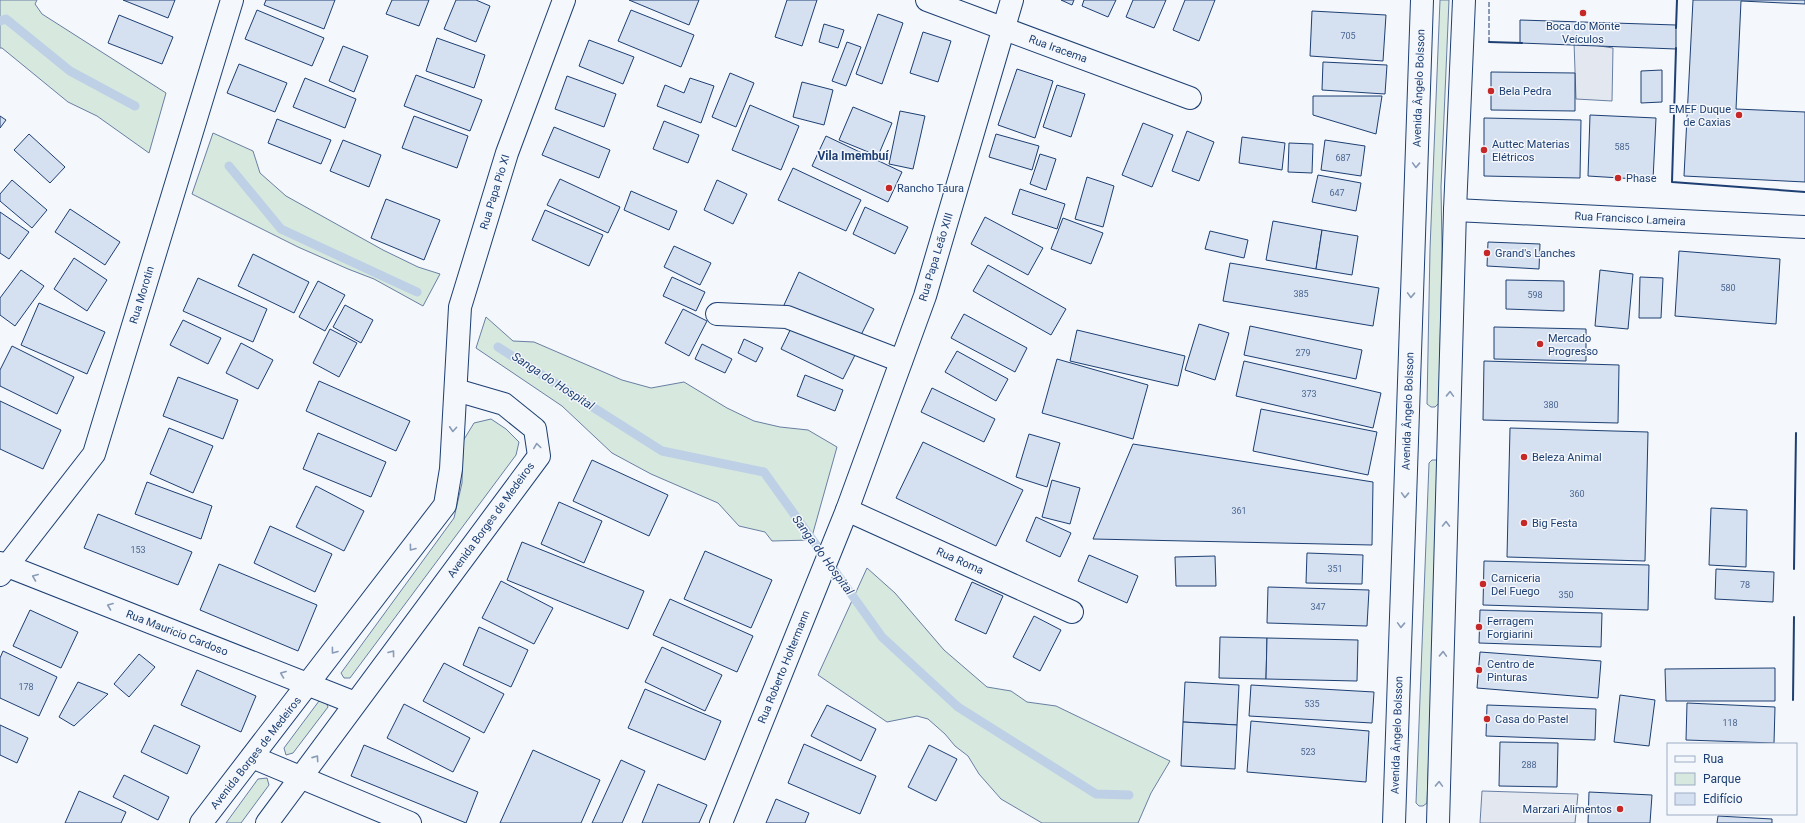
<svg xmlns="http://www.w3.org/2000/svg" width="1805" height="823" font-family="Roboto,sans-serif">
	<rect width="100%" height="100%" fill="#f4f7fb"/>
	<g fill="#d7e8df" stroke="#687fa3">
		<path d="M0 0H37L35 4 42 14 166 93 149 153 97 116 68 102 2 48H0Z"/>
		<path d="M1440 0H1449L1441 187 1442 249 1439 403 1435 407H1431L1427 404 1430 249Z"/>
		<path d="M213 133 253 151 260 173 286 196 383 250 418 267 440 274 423 306 374 279 348 269 298 247 192 194Z"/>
		<path d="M486 317 513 341 534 342 622 380 651 388 684 382 727 408 754 421 780 427 808 430 837 447 811 540 772 541 765 532 739 526 718 503 651 474 612 453 562 406 476 348Z"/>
		<path d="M491 419 506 429 519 442 516 455 350 678H344L341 673 454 518 462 483 463 441 474 423Z"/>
		<path d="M1432 460H1437L1440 463 1427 803 1423 806H1419L1416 803 1429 463Z"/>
		<path d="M867 568 895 593 944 650 987 687 1011 691 1027 702 1056 706 1170 761 1151 793 1138 823H1042L1001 799 979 774 968 756 955 746 945 734 928 719 917 716 887 722 818 675Z"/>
		<path d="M319 701 326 702 328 707 293 753 286 755 284 748Z"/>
		<path d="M267 778 269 785 241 823H226L258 779Z"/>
	</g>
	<g fill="#e3e8f0" stroke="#687fa3">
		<path d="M1574 42 1613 48 1612 101 1576 99Z"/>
		<path d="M1482 791 1578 794 1575 823H1480Z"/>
	</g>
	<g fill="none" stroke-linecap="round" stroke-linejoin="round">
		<g stroke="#bed0e5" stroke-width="9">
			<path d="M0 21 6 19 70 71 135 106"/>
			<path d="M229 166 281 229 417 292"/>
			<path d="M498 347 662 451 764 472 882 637 958 707 1096 794 1129 795"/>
		</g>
	</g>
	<g fill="#d5e0f0" stroke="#1d3f73">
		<path d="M123 0H175L168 18Z"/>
		<path d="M266 0H335L324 29 264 5Z"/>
		<path d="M392 0H429L419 26 386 14Z"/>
		<path d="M456 0H476L490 6 476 42 444 29Z"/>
		<path d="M629 0H699L689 25Z"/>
		<path d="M787 0H817L802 46 775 37Z"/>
		<path d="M1061 0H1074L1072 5Z"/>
		<path d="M1084 0H1116L1108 17 1082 6Z"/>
		<path d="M1133 0H1166L1154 28 1126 17Z"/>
		<path d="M1185 0H1215L1199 41 1173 30Z"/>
		<path d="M1693 0H1805V4L1741 1 1736 109 1805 112V182L1684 176Z"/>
		<path d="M257 10 324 38 312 66 245 39Z"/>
		<path d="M631 10 694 35 681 67 618 41Z"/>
		<path d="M1312 11 1386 15 1383 61 1310 56Z"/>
		<path d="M878 14 903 23 882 84 856 74Z"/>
		<path d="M119 15 173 37 162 64 108 43Z"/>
		<path d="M1520 20 1676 25V49L1520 43Z"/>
		<path d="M824 24 844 30 838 48 819 42Z"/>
		<path d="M923 32 951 41 938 82 910 73Z"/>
		<path d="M437 38 485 55 474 88 426 71Z"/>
		<path d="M589 40 634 57 623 84 579 66Z"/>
		<path d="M847 42 861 47 846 86 832 81Z"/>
		<path d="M343 46 368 56 354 92 329 81Z"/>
		<path d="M1323 62 1387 65 1385 94 1322 90Z"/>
		<path d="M239 64 287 83 275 112 227 93Z"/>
		<path d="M1017 69 1053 81 1035 138 998 125Z"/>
		<path d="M1662 70V102L1641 103V71Z"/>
		<path d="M1491 72 1575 73V111L1491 110Z"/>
		<path d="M730 73 754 83 736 127 712 117Z"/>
		<path d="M416 75 482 100 470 131 404 106Z"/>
		<path d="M567 76 616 94 604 127 555 109Z"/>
		<path d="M305 78 356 99 345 128 293 107Z"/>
		<path d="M690 78 714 86 701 123 657 106 665 85 684 93Z"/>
		<path d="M802 82 833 90 824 125 793 117Z"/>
		<path d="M1057 85 1085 94 1071 137 1043 127Z"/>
		<path d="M1313 96H1382L1376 134 1313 115Z"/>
		<path d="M750 105 799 126 781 170 732 150Z"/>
		<path d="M853 107 892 123 878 156 839 140Z"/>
		<path d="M900 111 925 116 913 169 889 164Z"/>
		<path d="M1590 115 1656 118 1653 180 1588 176Z"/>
		<path d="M0 116 6 120 0 128Z"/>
		<path d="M414 116 468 136 457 168 402 148Z"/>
		<path d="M1484 118 1581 120 1580 178 1484 176Z"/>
		<path d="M277 119 331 140 321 164 268 143Z"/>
		<path d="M664 121 699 135 688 163 653 149Z"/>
		<path d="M1143 123 1173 135 1152 187 1122 175Z"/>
		<path d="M554 127 610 150 599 178 542 155Z"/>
		<path d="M1187 131 1214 142 1199 181 1172 171Z"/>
		<path d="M29 134 65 167 50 183 14 150Z"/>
		<path d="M996 134 1039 146 1032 170 989 157Z"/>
		<path d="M826 136 902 172 888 202 812 166Z"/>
		<path d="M1242 137 1285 143 1282 170 1239 163Z"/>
		<path d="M343 140 381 155 369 187 330 171Z"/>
		<path d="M1325 140 1365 146 1361 176 1321 170Z"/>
		<path d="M1289 143 1313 144 1312 173 1288 172Z"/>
		<path d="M1040 154 1056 159 1046 190 1030 184Z"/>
		<path d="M793 168 861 200 846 231 778 200Z"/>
		<path d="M1318 175 1361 183 1356 211 1312 202Z"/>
		<path d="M1087 177 1114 186 1103 227 1075 219Z"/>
		<path d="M560 179 620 207 608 233 547 205Z"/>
		<path d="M12 180 47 210 32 228 0 201V194Z"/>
		<path d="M717 180 747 194 733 224 704 210Z"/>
		<path d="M1020 189 1065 204 1057 229 1012 214Z"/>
		<path d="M631 191 677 211 669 230 624 210Z"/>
		<path d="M386 199 440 220 424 260 371 238Z"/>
		<path d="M865 207 908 227 895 254 853 234Z"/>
		<path d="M70 209 120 242 105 265 55 232Z"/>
		<path d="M545 210 603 235 589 266 532 240Z"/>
		<path d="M0 212 29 232 9 259 0 253Z"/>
		<path d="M985 217 1043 248 1028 275 971 244Z"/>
		<path d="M1063 218 1103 233 1091 264 1051 249Z"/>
		<path d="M1273 221 1322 230 1316 269 1266 260Z"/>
		<path d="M1322 230 1358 236 1352 275 1316 269Z"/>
		<path d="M1210 231 1248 240 1244 258 1205 249Z"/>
		<path d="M1488 242 1540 244 1539 269 1487 266Z"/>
		<path d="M674 246 711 263 700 285 664 267Z"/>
		<path d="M1679 251 1780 259 1776 324 1675 316Z"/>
		<path d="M253 254 309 282 294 313 238 286Z"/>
		<path d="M74 258 107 280 87 311 54 289Z"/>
		<path d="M1230 263 1379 288 1373 326 1223 301Z"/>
		<path d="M988 265 1066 309 1051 335 973 291Z"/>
		<path d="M21 270 44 286 15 326 0 315V298Z"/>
		<path d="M1600 270 1633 274 1628 329 1595 326Z"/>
		<path d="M799 272 874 309 858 341 784 305Z"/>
		<path d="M672 277 705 292 696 311 663 296Z"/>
		<path d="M1640 277 1663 278 1661 318H1639Z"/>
		<path d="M198 278 267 309 253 342 183 311Z"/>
		<path d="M1506 280 1564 281V311L1506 309Z"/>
		<path d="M318 281 345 295 325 331 299 317Z"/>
		<path d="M39 303 105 332 87 374 21 345Z"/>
		<path d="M345 305 373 320 361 343 333 327Z"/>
		<path d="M683 309 707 321 689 356 665 343Z"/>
		<path d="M964 314 1027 348 1015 372 951 338Z"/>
		<path d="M183 320 221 338 208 364 170 345Z"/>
		<path d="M794 322 856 353 843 379 781 349Z"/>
		<path d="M1199 324 1229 333 1215 380 1185 370Z"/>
		<path d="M1250 326 1362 350 1356 379 1244 355Z"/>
		<path d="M1494 327 1586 329V361L1494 359Z"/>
		<path d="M330 329 357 343 339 377 313 363Z"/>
		<path d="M1077 330 1185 356 1178 386 1070 361Z"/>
		<path d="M744 339 763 348 756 362 738 353Z"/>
		<path d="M241 343 273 360 258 389 226 373Z"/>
		<path d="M702 344 732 359 725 373 695 359Z"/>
		<path d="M12 346 74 377 57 414 0 386V370Z"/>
		<path d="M957 351 1008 379 996 401 945 372Z"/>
		<path d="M1057 359 1148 385 1133 439 1042 413Z"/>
		<path d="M1244 361 1381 393 1373 428 1236 396Z"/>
		<path d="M1484 361 1619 365 1618 423 1483 420Z"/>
		<path d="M805 375 843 390 835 411 797 396Z"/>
		<path d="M178 377 238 400 223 439 163 416Z"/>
		<path d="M319 381 410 421 396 451 306 411Z"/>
		<path d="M932 388 995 419 984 442 921 412Z"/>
		<path d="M0 401 61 430 43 469 0 449Z"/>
		<path d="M1261 409 1377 432 1368 475 1253 451Z"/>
		<path d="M169 428 213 446 193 493 150 474Z"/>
		<path d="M1510 428 1648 432 1645 561 1507 557Z"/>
		<path d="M318 433 386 462 371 497 303 469Z"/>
		<path d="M1029 434 1060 443 1047 487 1016 477Z"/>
		<path d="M923 442 1023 490 996 546 896 498Z"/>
		<path d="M1133 444 1373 482 1372 545 1093 539Z"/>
		<path d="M592 460 668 495 649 536 573 501Z"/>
		<path d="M1052 480 1080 488 1070 524 1042 517Z"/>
		<path d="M147 482 212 506 201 539 135 514Z"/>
		<path d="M316 486 364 511 344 551 296 527Z"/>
		<path d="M559 502 602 521 584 563 541 544Z"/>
		<path d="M1711 508 1747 510 1746 567 1709 565Z"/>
		<path d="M98 514 192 552 178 585 84 548Z"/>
		<path d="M1036 517 1071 533 1060 557 1026 541Z"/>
		<path d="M270 526 332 554 315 592 254 563Z"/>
		<path d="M522 542 644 591 628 629 507 580Z"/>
		<path d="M705 551 772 580 751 628 684 599Z"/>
		<path d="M1307 553 1363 555 1362 584 1306 583Z"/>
		<path d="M1089 555 1138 576 1127 603 1078 581Z"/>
		<path d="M1215 556 1216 586H1176L1175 557Z"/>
		<path d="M1484 561 1649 565 1648 610 1483 605Z"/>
		<path d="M219 564 317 605 298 651 200 610Z"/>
		<path d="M1716 569 1774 572 1773 602 1715 599Z"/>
		<path d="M501 581 553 608 534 644 482 618Z"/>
		<path d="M972 582 1003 596 986 634 955 620Z"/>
		<path d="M1268 587 1369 590 1367 626 1267 623Z"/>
		<path d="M670 599 753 636 737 672 653 635Z"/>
		<path d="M30 610 78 632 61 668 13 646Z"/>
		<path d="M1480 610 1602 613 1601 647 1479 643Z"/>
		<path d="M1034 616 1061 630 1040 671 1013 657Z"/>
		<path d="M479 627 528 650 511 687 463 665Z"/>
		<path d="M1220 637 1267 638 1266 679 1219 678Z"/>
		<path d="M1267 638 1358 640 1357 681 1266 679Z"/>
		<path d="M662 647 722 675 705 711 645 682Z"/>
		<path d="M3 651 57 677 39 716 0 698V658Z"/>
		<path d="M1480 652 1601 661 1598 698 1477 688Z"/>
		<path d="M139 654 155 667 129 697 114 684Z"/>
		<path d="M444 663 504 694 484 733 423 701Z"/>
		<path d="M1775 668V701H1666L1665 669Z"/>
		<path d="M197 670 256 696 241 732 181 705Z"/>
		<path d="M78 682 108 694 74 726 59 717Z"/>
		<path d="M1185 682 1239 685 1237 725 1183 722Z"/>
		<path d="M1251 685 1374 692 1372 723 1249 716Z"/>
		<path d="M645 689 721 721 705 760 628 728Z"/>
		<path d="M1620 695 1655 700 1649 746 1614 742Z"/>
		<path d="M1687 703 1775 707 1774 743 1686 740Z"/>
		<path d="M404 704 470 738 453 772 387 738Z"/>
		<path d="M827 705 876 729 861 761 811 736Z"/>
		<path d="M1487 705 1596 709 1595 740 1486 736Z"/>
		<path d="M1251 721 1369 731 1366 782 1247 772Z"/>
		<path d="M1183 722 1237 725 1235 769 1181 766Z"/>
		<path d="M0 725 28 738 17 763 0 755Z"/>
		<path d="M154 725 200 746 187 774 141 752Z"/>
		<path d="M1500 742 1558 743 1557 787 1499 786Z"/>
		<path d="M804 744 876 776 860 814 788 783Z"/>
		<path d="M364 745 478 792 466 823 351 776Z"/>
		<path d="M929 745 957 759 936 801 908 787Z"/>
		<path d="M533 750 600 780 581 823H500Z"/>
		<path d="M621 760 645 771 622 823H592Z"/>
		<path d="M124 775 169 797 158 820 113 797Z"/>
		<path d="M658 784 707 805 699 823H642Z"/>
		<path d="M79 791 126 812 121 823H65Z"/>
		<path d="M1589 792 1652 795 1650 823H1588Z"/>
		<path d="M776 799 809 813 805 823H766Z"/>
		<path d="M1718 816 1772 819V823H1717Z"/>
	</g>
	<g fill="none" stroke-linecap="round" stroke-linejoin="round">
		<defs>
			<g id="minor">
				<path d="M927 0 1190 98"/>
				<path d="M1455 210 1805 227"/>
				<path d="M717 314 787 317 901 361"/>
				<path d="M847 510 1072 612"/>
				<path d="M0 563 355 703"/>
				<path d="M0 575 94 454 232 0"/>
				<path d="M252 757 410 823"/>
				<path d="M201 823 445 505 451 469 460 307 507 153 564 0"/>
				<path d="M267 823 539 456 535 429 504 404 456 390"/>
				<path d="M721 823 847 510 925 296 1012 0"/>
			</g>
			<g id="major">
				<path d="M1394 823 1422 0"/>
				<path d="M1438 823 1455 210 1464 0"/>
			</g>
		</defs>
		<use href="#minor" stroke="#1d3f73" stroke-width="24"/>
		<use href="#major" stroke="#1d3f73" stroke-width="24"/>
		<use href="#minor" stroke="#f4f7fb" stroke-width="22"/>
		<use href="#major" stroke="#f4f7fb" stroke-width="22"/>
		<path stroke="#1d3f73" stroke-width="1" stroke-dasharray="5 2" stroke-linecap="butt" d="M1489 42V0"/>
		<g stroke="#1d3f73" stroke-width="2">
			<path d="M1676 28 1677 0"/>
			<path d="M1489 42 1522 43"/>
			<path d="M1676 48 1672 182 1805 192"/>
			<path d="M1794 569 1796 433"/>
			<path d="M1793 700 1794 617"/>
		</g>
	</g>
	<defs><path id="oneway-chevron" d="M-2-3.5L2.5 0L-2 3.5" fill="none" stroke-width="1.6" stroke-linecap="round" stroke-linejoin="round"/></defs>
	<g stroke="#889bb7">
		<use href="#oneway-chevron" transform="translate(1416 165) rotate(92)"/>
		<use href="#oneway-chevron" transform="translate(1411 295) rotate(92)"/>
		<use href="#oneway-chevron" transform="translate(1450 394) rotate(-88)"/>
		<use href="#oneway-chevron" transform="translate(453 429) rotate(94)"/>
		<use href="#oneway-chevron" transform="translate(537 446) rotate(-98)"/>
		<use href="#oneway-chevron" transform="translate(1405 495) rotate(92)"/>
		<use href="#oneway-chevron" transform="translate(1446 524) rotate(-89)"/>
		<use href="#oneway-chevron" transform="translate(412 548) rotate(127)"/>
		<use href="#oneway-chevron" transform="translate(35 577) rotate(-158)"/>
		<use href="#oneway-chevron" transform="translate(110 606) rotate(-159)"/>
		<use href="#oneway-chevron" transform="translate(1401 625) rotate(92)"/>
		<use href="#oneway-chevron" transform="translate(334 651) rotate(127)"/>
		<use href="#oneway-chevron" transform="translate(392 653) rotate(-53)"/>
		<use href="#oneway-chevron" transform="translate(1443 654) rotate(-88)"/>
		<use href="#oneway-chevron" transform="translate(283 674) rotate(-159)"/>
		<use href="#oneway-chevron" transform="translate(316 758) rotate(-55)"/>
		<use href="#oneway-chevron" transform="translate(1439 784) rotate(-88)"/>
	</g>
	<g fill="#c62828" stroke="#f4f7fb" stroke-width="1.5">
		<circle cx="1583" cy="13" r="4"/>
		<circle cx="1491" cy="91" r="4"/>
		<circle cx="1739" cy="115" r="4"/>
		<circle cx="1484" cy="150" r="4"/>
		<circle cx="1618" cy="178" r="4"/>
		<circle cx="889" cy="188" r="4"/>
		<circle cx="1487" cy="253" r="4"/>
		<circle cx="1540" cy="344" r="4"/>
		<circle cx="1524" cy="457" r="4"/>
		<circle cx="1524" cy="523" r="4"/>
		<circle cx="1483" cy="584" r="4"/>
		<circle cx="1479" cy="627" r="4"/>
		<circle cx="1479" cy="670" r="4"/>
		<circle cx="1487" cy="719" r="4"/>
		<circle cx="1620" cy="809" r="4"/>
	</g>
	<g text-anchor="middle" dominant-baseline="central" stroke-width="3" stroke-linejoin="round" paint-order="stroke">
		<g font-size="9" fill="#4b6792">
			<text x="1348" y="36">705</text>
			<text x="1622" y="147">585</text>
			<text x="1343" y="158">687</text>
			<text x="1337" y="193">647</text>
			<text x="1728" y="288">580</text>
			<text x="1301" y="294">385</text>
			<text x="1535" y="295">598</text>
			<text x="1303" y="353">279</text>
			<text x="1309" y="394">373</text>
			<text x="1551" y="405">380</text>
			<text x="1577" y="494">360</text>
			<text x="1239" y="511">361</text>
			<text x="138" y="550">153</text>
			<text x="1335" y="569">351</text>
			<text x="1745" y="585">78</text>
			<text x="1566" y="595">350</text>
			<text x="1318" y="607">347</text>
			<text x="26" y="687">178</text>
			<text x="1312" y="704">535</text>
			<text x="1730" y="723">118</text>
			<text x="1308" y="752">523</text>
			<text x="1529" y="765">288</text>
		</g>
		<g font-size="11" fill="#1d3f73" stroke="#f4f7fb" text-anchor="start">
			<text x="1583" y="26" text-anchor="middle">Boca do Monte<tspan x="1583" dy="13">Veículos</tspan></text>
			<text x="1499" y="91">Bela Pedra</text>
			<text x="1731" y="109" text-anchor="end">EMEF Duque<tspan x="1731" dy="13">de Caxias</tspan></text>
			<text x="1492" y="144">Auttec Materias<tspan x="1492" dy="13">Elétricos</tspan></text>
			<text x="1626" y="178">Phase</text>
			<text x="897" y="188">Rancho Taura</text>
			<text x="1495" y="253">Grand's Lanches</text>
			<text x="1548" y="338">Mercado<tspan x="1548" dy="13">Progresso</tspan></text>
			<text x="1532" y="457">Beleza Animal</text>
			<text x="1532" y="523">Big Festa</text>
			<text x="1491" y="578">Carniceria<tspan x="1491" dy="13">Del Fuego</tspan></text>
			<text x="1487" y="621">Ferragem<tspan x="1487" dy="13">Forgiarini</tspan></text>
			<text x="1487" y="664">Centro de<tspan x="1487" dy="13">Pinturas</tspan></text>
			<text x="1495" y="719">Casa do Pastel</text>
			<text x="1612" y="809" text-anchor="end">Marzari Alimentos</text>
		</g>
		<g font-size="11" fill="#1d3f73" stroke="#f4f7fb">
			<text transform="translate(1058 49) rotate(20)">Rua Iracema</text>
			<text transform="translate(1419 88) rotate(-88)">Avenida Ângelo Bolsson</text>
			<text transform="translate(495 192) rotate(-73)">Rua Papa Pio XI</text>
			<text transform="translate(1630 219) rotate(3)">Rua Francisco Lameira</text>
			<text transform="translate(936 257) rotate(-73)">Rua Papa Leão XIII</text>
			<text transform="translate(142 295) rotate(-73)">Rua Morotin</text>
			<text transform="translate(1408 411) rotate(-88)">Avenida Ângelo Bolsson</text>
			<text transform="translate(491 520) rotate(-54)">Avenida Borges de Medeiros</text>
			<text transform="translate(960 561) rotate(24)">Rua Roma</text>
			<text transform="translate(177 633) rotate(21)">Rua Mauricio Cardoso</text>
			<text transform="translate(784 667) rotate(-68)">Rua Roberto Holtermann</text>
			<text transform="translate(1397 735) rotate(-88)">Avenida Ângelo Bolsson</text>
			<text transform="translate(256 753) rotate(-52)">Avenida Borges de Medeiros</text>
		</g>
		<g font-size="12" font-weight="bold" fill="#1d3f73" stroke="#f4f7fb">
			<text x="853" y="156">Vila Imembuí</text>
		</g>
		<g font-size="12" font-style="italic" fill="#1d3f73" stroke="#f4f7fb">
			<text transform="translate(553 381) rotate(33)">Sanga do Hospital</text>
			<text transform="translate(823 555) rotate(54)">Sanga do Hospital</text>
		</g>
	</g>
	<rect x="1667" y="743" width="130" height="72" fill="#f4f7fb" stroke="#9eadc5"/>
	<rect x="1675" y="756" width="20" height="6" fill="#f4f7fb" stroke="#9eadc5"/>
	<text x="1703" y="763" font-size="12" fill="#1d3f73">Rua</text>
	<rect x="1675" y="773" width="20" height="12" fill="#d7e8df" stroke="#9eadc5"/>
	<text x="1703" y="783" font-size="12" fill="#1d3f73">Parque</text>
	<rect x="1675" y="793" width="20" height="12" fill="#d5e0f0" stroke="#9eadc5"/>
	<text x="1703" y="803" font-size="12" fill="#1d3f73">Edifício</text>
</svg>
